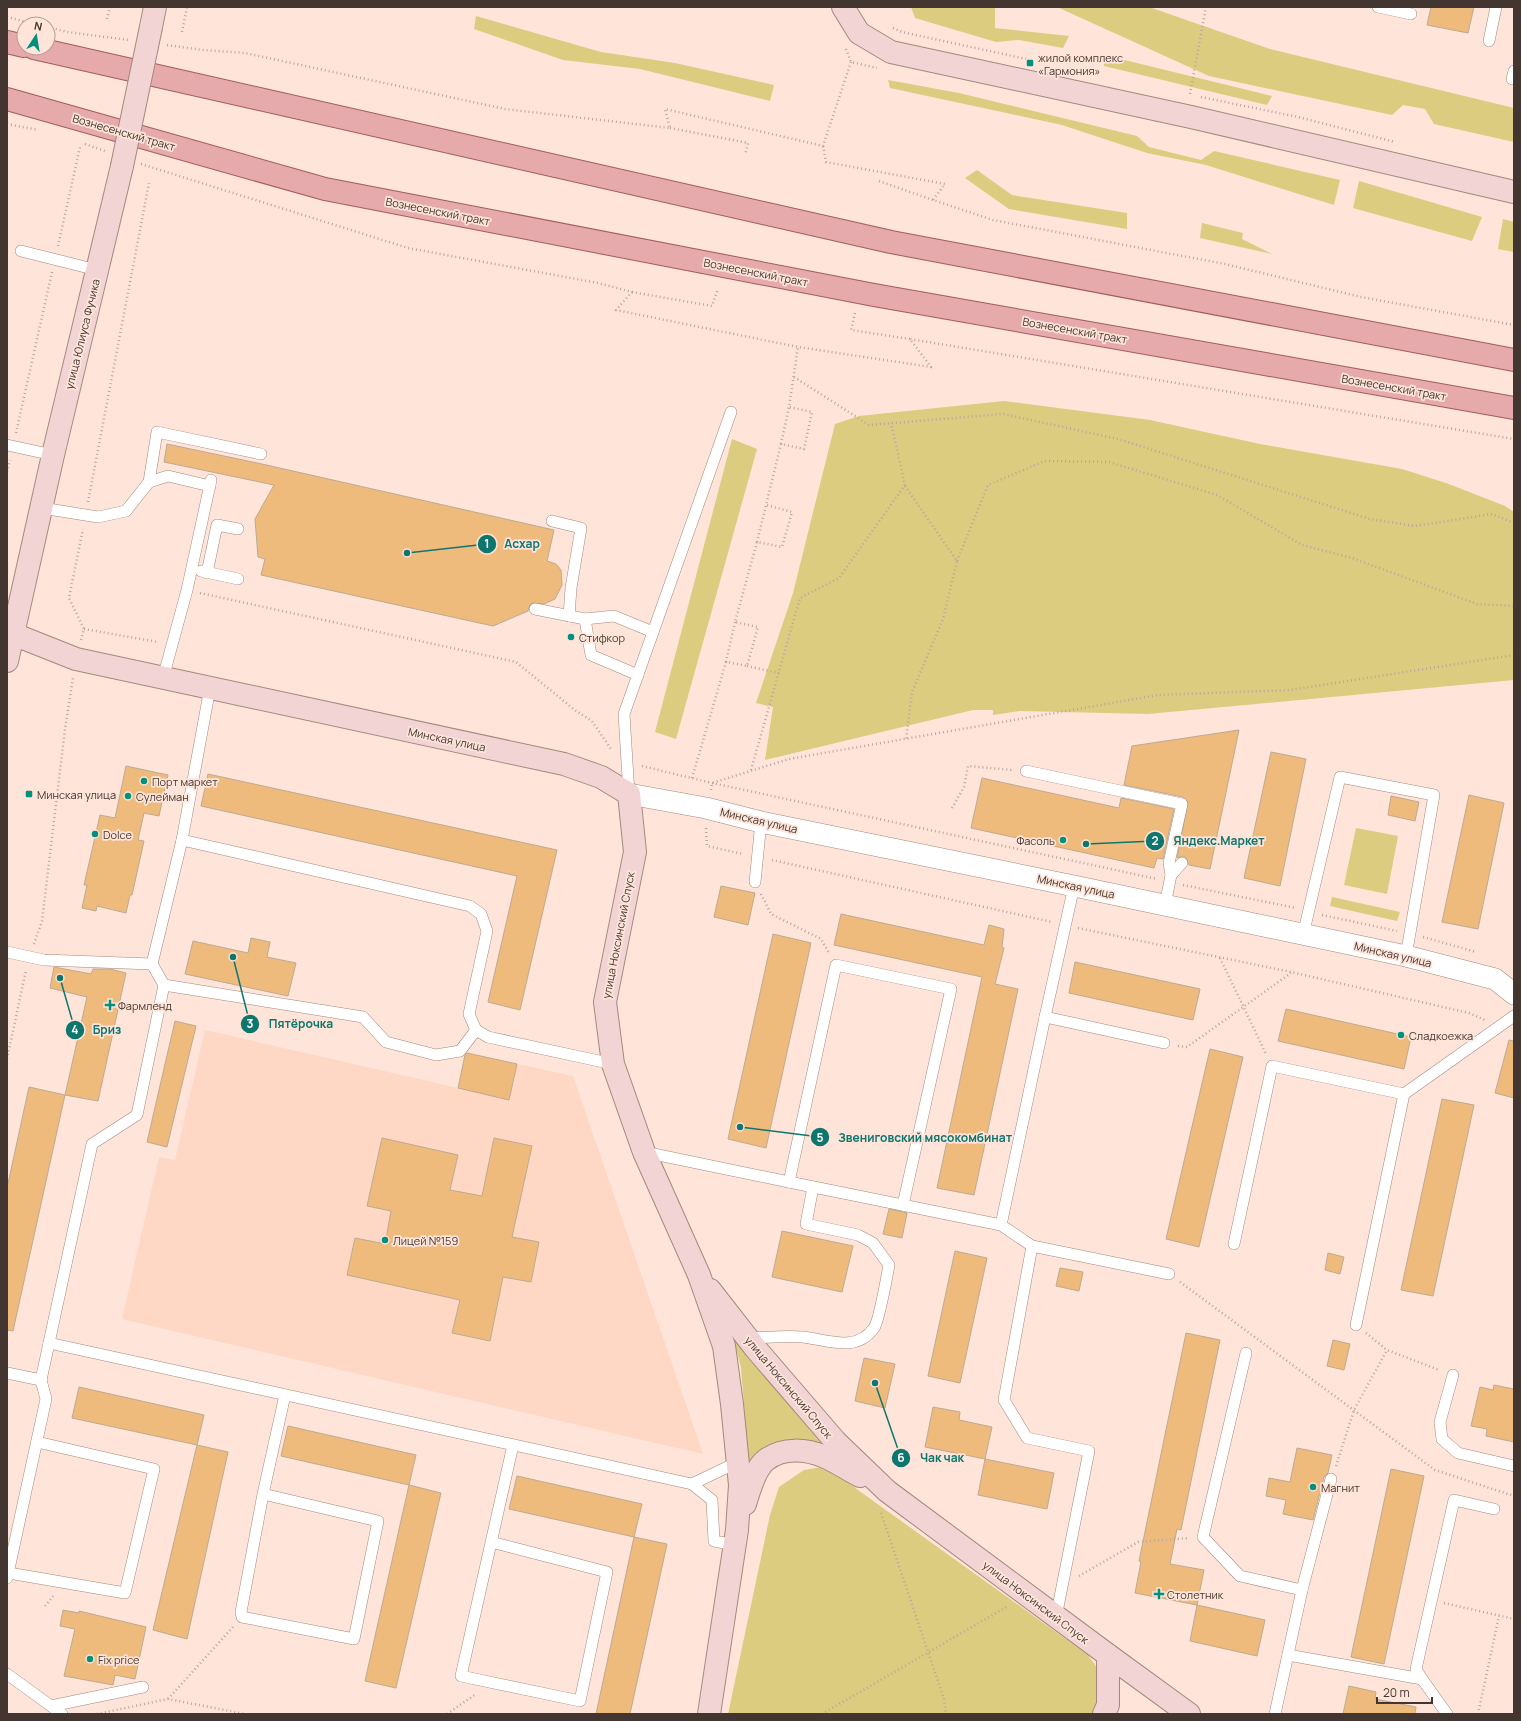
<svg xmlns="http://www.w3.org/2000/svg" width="1521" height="1721" font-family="Manrope,sans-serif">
	<rect width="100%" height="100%" fill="#fee4d9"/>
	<path fill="#ffd7c5" d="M205 1030 458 1088 466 1053 573 1076 703 1454 122 1319 159 1157 175 1160Z"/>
	<g fill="#dbcc80">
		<path d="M911 7H995V28L1069 36 1063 48 1019 40 996 42 915 18Z"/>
		<path d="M1057 7H1149L1270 49 1514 108V142L1434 124 1425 109 1403 105 1392 115 1209 76Z"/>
		<path d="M476 16 601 52 675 63 774 85 770 101 640 69 563 60 474 29Z"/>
		<path d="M1104 55 1272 96 1267 105 1104 66Z"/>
		<path d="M888 80 959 93 1137 136 1149 147 1201 160 1214 151 1340 180 1334 205 1206 165 1147 153 1062 125 890 88Z"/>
		<path d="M977 170 1012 195 1127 213V229L1009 209 965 178Z"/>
		<path d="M1359 181 1482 217 1472 241 1353 208Z"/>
		<path d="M1503 219 1514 222V252L1498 249Z"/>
		<path d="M1202 223 1243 233 1242 239 1272 254 1200 238Z"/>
		<path d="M1004 401 1150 420 1260 444 1402 469 1446 483 1505 506 1514 512V680L1148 714 1020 711 993 715V710H973L765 760 773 707 756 703 793 593 835 424 859 416Z"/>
		<path d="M732 439 757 449 676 739 655 732Z"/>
		<path d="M1356 828 1398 836 1387 894 1344 885Z"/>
		<path d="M1332 897 1400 912 1397 921 1330 906Z"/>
		<path d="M733 1338 838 1454 776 1443 766 1447 749 1468 741 1367Z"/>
		<path d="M822 1467 836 1472 858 1490 1088 1655 1098 1669 1101 1690 1094 1714H728L770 1515 779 1487 804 1470Z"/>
	</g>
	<g fill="#eebb7d" stroke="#beaa92">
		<path d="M1431 7H1474L1468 33 1427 25Z"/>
		<path d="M167 444 262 464 554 530 547 561 556 564 561 570 562 585 555 599 544 604 532 603 530 605 528 611 493 626 261 575 265 559 258 557 255 519 274 485 164 462Z"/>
		<path d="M1239 730 1210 869 1189 865 1186 858 1183 856 1177 858 1188 802 1183 797 1124 785 1132 746Z"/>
		<path d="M1271 752 1306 759 1280 886 1244 878Z"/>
		<path d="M126 766 168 775 159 816 144 813 138 840 144 841 132 895H130L126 913 97 906 96 911 82 908 87 885H84L100 815 115 818Z"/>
		<path d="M208 774 557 850 520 1010 488 1002 517 876 201 806Z"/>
		<path d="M982 778 1119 808 1121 798 1174 809 1163 859 1157 858 1154 868 971 828Z"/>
		<path d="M1469 795 1504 803 1478 929 1442 922Z"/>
		<path d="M1391 796 1419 802 1415 821 1388 815Z"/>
		<path d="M721 886 755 893 748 925 714 917Z"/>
		<path d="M841 914 984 945 989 925 1004 929 1002 947 1004 948 995 984 1018 989 974 1195 937 1188 982 977 834 945Z"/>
		<path d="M773 934 811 943 766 1148 728 1139Z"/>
		<path d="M251 938 270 942 267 957 296 963 288 996 185 974 193 941 248 953Z"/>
		<path d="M1075 962 1200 989 1193 1020 1069 993Z"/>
		<path d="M54 967 91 974 93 969H110L126 973 98 1101 65 1095 87 997 50 988Z"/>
		<path d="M1286 1009 1411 1037 1404 1069 1278 1041Z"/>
		<path d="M175 1021 196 1026 167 1147 147 1142Z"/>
		<path d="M1509 1040 1514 1041V1098L1495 1093Z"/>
		<path d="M1210 1049 1243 1057 1199 1247 1166 1239Z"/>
		<path d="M467 1053 517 1064 509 1100 458 1088 465 1055Z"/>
		<path d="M29 1087 65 1095 13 1331 7 1330V1188Z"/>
		<path d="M1442 1099 1474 1105 1433 1296 1401 1290Z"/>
		<path d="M382 1138 458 1155 450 1190 482 1196 494 1138 532 1146 512 1237 539 1242 531 1282 503 1277 490 1341 452 1333 460 1300 347 1275 355 1238 385 1244 391 1211 367 1206Z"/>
		<path d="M889 1209 907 1213 902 1238 883 1234Z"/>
		<path d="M782 1231 853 1246 842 1292 772 1277Z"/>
		<path d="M955 1251 987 1258 960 1383 928 1376Z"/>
		<path d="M1328 1253 1344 1257 1340 1274 1325 1270Z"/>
		<path d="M1060 1268 1083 1272 1079 1291 1056 1286Z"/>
		<path d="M1186 1333 1220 1340 1181 1530 1177 1529 1170 1564 1204 1570 1197 1605 1135 1593 1141 1562 1139 1561Z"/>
		<path d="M1333 1340 1350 1344 1344 1370 1327 1366Z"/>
		<path d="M864 1358 895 1364 885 1408 855 1401Z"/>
		<path d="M1494 1385 1514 1389V1442L1486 1436 1487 1429 1471 1426 1480 1387 1493 1390Z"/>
		<path d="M79 1387 204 1415 197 1445 72 1418Z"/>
		<path d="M933 1407 960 1412 959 1420 992 1427 985 1459 1054 1473 1047 1509 978 1495 985 1459 925 1447Z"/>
		<path d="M288 1426 416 1455 409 1485 281 1456Z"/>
		<path d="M197 1445 228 1452 187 1639 153 1630Z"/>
		<path d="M1297 1448 1332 1455 1328 1473 1324 1477 1313 1520 1283 1514 1286 1500 1266 1496 1269 1478 1290 1482Z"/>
		<path d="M1391 1469 1424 1476 1384 1664 1351 1657Z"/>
		<path d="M517 1476 642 1504 634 1537 509 1509Z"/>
		<path d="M409 1485 441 1493 396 1688 365 1681Z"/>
		<path d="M634 1537 667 1544 630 1714H596Z"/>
		<path d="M1197 1605 1265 1620 1257 1656 1190 1641Z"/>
		<path d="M63 1610 79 1613V1611L146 1627 135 1679 115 1675 113 1685 64 1676 75 1629 60 1626Z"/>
		<path d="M1349 1686 1376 1692 1375 1699 1416 1707 1415 1714H1343Z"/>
	</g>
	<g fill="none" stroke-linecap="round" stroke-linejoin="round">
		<defs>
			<g id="lane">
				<path d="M1378 7 1411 14"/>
				<path d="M1489 41 1496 7"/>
				<path d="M1512 79 1514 71"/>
				<path d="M21 251 97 270"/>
				<path d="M7 445 53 455"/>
				<path d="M149 482 157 432 261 454"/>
				<path d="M42 508 98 517 126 511 149 482 168 476 210 486"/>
				<path d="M552 521 581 528 571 588 569 616"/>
				<path d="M201 571 238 579"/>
				<path d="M207 573 217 525 238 529"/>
				<path d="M535 609 585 619"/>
				<path d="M638 675 591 655 585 619 614 616 653 632"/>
				<path d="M163 678 187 590 211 480"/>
				<path d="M1026 771 1182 804 1169 863 1171 875 1165 905"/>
				<path d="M629 794 624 714 731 412"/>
				<path d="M182 840 210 688"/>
				<path d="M1171 875 1182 863"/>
				<path d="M755 882 761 822"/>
				<path d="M1303 935 1340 777 1434 795 1406 956"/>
				<path d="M7 952 44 960 152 964 182 840 470 906 481 914 487 931 469 1014 476 1030 488 1037 613 1064"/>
				<path d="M152 964 164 985 363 1017 386 1042 436 1055 460 1051 476 1030"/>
				<path d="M1045 1017 1164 1043"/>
				<path d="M644 1152 789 1182 836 965 951 989 903 1205"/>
				<path d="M789 1182 1001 1225 1032 1246 1169 1274"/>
				<path d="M1001 1225 1045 1017 1074 886"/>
				<path d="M1234 1244 1272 1066 1404 1094"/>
				<path d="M1032 1246 1004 1400 1027 1438 1089 1451 1056 1617"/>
				<path d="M1356 1325 1404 1094 1514 1016"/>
				<path d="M747 1338C765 1338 785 1335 803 1337 828 1340 856 1353 874 1328 879 1321 887 1276 889 1265L873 1243 858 1235 806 1224 813 1187"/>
				<path d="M49 1343 692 1484 712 1500 714 1541 735 1545"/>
				<path d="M1246 1353 1203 1537 1240 1576 1302 1590"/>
				<path d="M7 1373 41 1380 92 1144 137 1115 164 985"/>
				<path d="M1453 1375 1440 1422 1442 1439 1458 1453 1514 1466"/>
				<path d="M692 1484 738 1462"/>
				<path d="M263 1494 378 1521 354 1639 242 1617 241 1612 263 1494 285 1395"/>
				<path d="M491 1542 607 1572 580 1701 461 1676 513 1445"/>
				<path d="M9 1573 125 1593 154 1469 37 1442"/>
				<path d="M7 1578 46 1399 41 1380"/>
				<path d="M1288 1655 1422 1679"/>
				<path d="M7 1674 62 1714"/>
				<path d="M51 1706 143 1687"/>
				<path d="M1275 1714 1302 1590 1331 1479"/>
				<path d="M1447 1714 1422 1679 1416 1669 1454 1500 1494 1509"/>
			</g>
			<path id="street" d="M629 794 706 808 761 822 1074 886 1406 956 1495 979 1514 994"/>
			<g id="secondary">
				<path d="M843 7 859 33 891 52 1191 117 1514 192"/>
				<path d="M151 27 155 7"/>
				<path d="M13 634 76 659 564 764 601 777 629 794 635 852 605 1002 613 1064 644 1152 699 1275 724 1346 732 1404 740 1485 737 1530 709 1714"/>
				<path d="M7 661 53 455 122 166"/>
				<path d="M710 1290 756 1349 836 1442 887 1491 1108 1655 1189 1714"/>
				<path d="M745 1504C749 1491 755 1468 766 1460 783 1447 806 1449 825 1457 837 1462 848 1470 860 1476"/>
				<path d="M1104 1714 1108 1705V1655"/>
			</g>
			<g id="primary">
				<path d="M7 42 24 46"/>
				<path d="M34 48 891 242 1514 360"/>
				<path d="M7 99 325 189 874 295 1514 408"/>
			</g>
		</defs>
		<use href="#lane" stroke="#a5887b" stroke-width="12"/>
		<use href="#street" stroke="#a5887b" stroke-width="22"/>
		<use href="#secondary" stroke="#a5887b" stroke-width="24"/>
		<use href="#primary" stroke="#a25c5c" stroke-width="24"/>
		<g stroke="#bba59c" stroke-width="2.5" stroke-dasharray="1 3" stroke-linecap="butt">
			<path d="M7 17 34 24"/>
			<path d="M107 19 110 7"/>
			<path d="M48 27 67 32 129 40"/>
			<path d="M893 28 902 32 1040 62"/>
			<path d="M182 32 187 7"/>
			<path d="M167 45 203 50 245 53 505 109 670 128 665 109 823 146 851 62"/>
			<path d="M846 49 851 62 877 68"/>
			<path d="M1190 94 1206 7"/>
			<path d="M1201 97 1298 117 1395 142"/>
			<path d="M7 124 38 130"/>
			<path d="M670 128 748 143 745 155"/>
			<path d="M85 144 105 151"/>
			<path d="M823 146 826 162 945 184 933 200 993 220 1225 264 1361 297 1514 325"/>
			<path d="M141 164 408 248 598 283 632 292 616 310 798 347 931 367 910 339 1514 439"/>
			<path d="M879 181 933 200"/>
			<path d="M58 246 80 147"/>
			<path d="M632 292 712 306 718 289"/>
			<path d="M855 313 851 330 910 339"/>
			<path d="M794 377 869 425 1003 414 1118 439 1370 519 1415 526 1492 514 1514 523"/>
			<path d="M16 433 52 272"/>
			<path d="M781 444 789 407"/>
			<path d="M7 472 10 460"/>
			<path d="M905 486 957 561 943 619 912 692 906 739"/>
			<path d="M88 502 149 183"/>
			<path d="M757 542 766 505"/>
			<path d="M957 561 988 485 1045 461 1109 462 1217 495 1302 545 1352 558 1477 604 1514 606"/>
			<path d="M200 593 516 662 576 711 592 721 611 749"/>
			<path d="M84 629 158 642"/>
			<path d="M81 640 84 629 69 598 83 529"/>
			<path d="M726 662 735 622"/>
			<path d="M747 666 779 673"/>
			<path d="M642 766 712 783 1157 879"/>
			<path d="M751 770 800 598 839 578 905 485 891 423"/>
			<path d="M692 778 726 662 747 666 758 627 735 622 757 542 782 547 792 512 766 505 781 444 804 449 812 412 789 407 798 347"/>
			<path d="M711 790 712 783 789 759 1158 695 1290 690 1514 655"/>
			<path d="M952 808 964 787 968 766 1012 770"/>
			<path d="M706 828 707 846 743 854"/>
			<path d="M772 860 1052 922"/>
			<path d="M1183 885 1296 908"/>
			<path d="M761 894 771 914 821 939 829 953"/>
			<path d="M1322 915 1397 931"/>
			<path d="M1078 928 1291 972 1469 1013 1485 1020"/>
			<path d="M1423 937 1476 952"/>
			<path d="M34 944 42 921 65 729 73 678"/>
			<path d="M1220 958 1266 1054"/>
			<path d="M1178 1046 1187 1047 1291 973"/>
			<path d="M7 1059 26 970"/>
			<path d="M1180 1282 1435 1470 1514 1496"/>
			<path d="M1366 1333 1387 1350 1439 1370"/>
			<path d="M1336 1466 1354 1410 1387 1350"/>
			<path d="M881 1513 944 1699 946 1714"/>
			<path d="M1079 1576 1138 1542 1189 1538"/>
			<path d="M1444 1603 1514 1619"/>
			<path d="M45 1606 54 1595"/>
			<path d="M168 1699 233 1627"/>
			<path d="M97 1714 168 1699 245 1714"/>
			<path d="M447 1714 476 1694"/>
			<path d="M822 1714 1008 1606"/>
			<path d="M1478 1714 1499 1616"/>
		</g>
		<use href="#lane" stroke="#fff" stroke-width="11"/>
		<use href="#street" stroke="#fff" stroke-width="21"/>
		<use href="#secondary" stroke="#f2d4d5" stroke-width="22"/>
		<use href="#primary" stroke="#e6a9ac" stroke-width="22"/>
		<defs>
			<path id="secondary-bridge" d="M122 166 151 27"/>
		</defs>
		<use href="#secondary-bridge" stroke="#a5887b" stroke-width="24" stroke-linecap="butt"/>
		<use href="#secondary-bridge" stroke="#f2d4d5" stroke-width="22"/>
	</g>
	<g fill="#01907b" stroke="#fee4d9" stroke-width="1.5">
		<rect x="1026" y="59" width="8" height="8" rx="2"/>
		<circle cx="571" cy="637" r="4"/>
		<circle cx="144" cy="781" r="4"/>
		<rect x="25" y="790" width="8" height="8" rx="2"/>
		<circle cx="128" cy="796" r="4"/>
		<circle cx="95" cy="834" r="4"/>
		<circle cx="1063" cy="840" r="4"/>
		<path d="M108 999h4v4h4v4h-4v4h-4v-4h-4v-4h4z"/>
		<circle cx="1401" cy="1035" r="4"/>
		<circle cx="385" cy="1240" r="4"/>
		<circle cx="1313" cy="1487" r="4"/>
		<path d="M1157 1588h4v4h4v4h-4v4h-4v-4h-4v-4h4z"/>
		<circle cx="90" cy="1659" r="4"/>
	</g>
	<g text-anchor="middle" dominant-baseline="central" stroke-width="3.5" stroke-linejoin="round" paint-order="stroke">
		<g font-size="11" fill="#433630" stroke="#fee4d9" text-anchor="start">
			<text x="1038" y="57">жилой комплекс<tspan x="1038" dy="13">«Гармония»</tspan></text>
			<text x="579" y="637">Стифкор</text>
			<text x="152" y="781">Порт маркет</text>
			<text x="37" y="794">Минская улица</text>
			<text x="136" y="796">Сулейман</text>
			<text x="103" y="834">Dolce</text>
			<text x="1055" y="840" text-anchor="end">Фасоль</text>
			<text x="118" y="1005">Фармленд</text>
			<text x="1409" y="1035">Сладкоежка</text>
			<text x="393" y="1240">Лицей №159</text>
			<text x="1321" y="1487">Магнит</text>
			<text x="1167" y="1594">Столетник</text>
			<text x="98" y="1659">Fix price</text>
		</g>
		<g font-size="11" fill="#433630" stroke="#fee4d9">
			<text transform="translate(124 132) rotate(16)">Вознесенский тракт</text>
			<text transform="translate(438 211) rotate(11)">Вознесенский тракт</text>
			<text transform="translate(756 272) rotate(11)">Вознесенский тракт</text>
			<text transform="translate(1075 330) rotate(10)">Вознесенский тракт</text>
			<text transform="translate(82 334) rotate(-76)">улица Юлиуса Фучика</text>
			<text transform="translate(1394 387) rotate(10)">Вознесенский тракт</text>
			<text transform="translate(447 739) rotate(12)">Минская улица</text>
			<text transform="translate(759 820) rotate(13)">Минская улица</text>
			<text transform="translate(1076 886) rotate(12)">Минская улица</text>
			<text transform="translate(618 935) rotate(-79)">улица Ноксинский Спуск</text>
			<text transform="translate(1393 954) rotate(13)">Минская улица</text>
			<text transform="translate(789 1387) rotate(50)">улица Ноксинский Спуск</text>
			<text transform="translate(1036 1602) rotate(37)">улица Ноксинский Спуск</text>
		</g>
	</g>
	<path fill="none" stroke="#0f766e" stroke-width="1.5" d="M407 553L487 544M1086 844L1155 841M233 957L250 1024M60 978L75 1030M740 1127L820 1137M875 1383L901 1458"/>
	<g fill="#0f766e" stroke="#fee4d9" stroke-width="1.5">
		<circle cx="407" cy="553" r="4"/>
		<circle cx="1086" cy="844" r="4"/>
		<circle cx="233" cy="957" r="4"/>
		<circle cx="60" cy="978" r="4"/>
		<circle cx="740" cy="1127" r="4"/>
		<circle cx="875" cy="1383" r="4"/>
		<circle cx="487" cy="544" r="10"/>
		<circle cx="1155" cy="841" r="10"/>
		<circle cx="250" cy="1024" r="10"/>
		<circle cx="75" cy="1030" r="10"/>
		<circle cx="820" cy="1137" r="10"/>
		<circle cx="901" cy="1458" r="10"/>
	</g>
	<g font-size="12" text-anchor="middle" font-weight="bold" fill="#fff">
		<text x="487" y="548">1</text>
		<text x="1155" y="845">2</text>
		<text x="250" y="1028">3</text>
		<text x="75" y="1034">4</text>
		<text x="820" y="1142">5</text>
		<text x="901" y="1462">6</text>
	</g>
	<g font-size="12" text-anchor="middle" font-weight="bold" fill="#0f766e" stroke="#fee4d9" stroke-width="3.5" stroke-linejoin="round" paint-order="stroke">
		<text x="522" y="548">Асхар</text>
		<text x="1219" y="845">Яндекс.Маркет</text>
		<text x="301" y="1028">Пятёрочка</text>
		<text x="107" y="1034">Бриз</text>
		<text x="925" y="1142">Звениговский мясокомбинат</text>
		<text x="942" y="1462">Чак чак</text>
	</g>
	<rect width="1521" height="1721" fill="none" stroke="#433630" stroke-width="16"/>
	<g transform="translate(36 36) rotate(12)"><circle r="19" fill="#fee4d9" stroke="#b39e95"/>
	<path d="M0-3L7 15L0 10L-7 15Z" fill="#01907b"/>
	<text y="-6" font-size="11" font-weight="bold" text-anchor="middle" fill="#433630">N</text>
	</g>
	<path d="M1377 1697v6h55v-6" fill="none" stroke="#433630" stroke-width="2"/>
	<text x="1383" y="1697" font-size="12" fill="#433630" stroke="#fee4d9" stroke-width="3" paint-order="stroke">20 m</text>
</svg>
